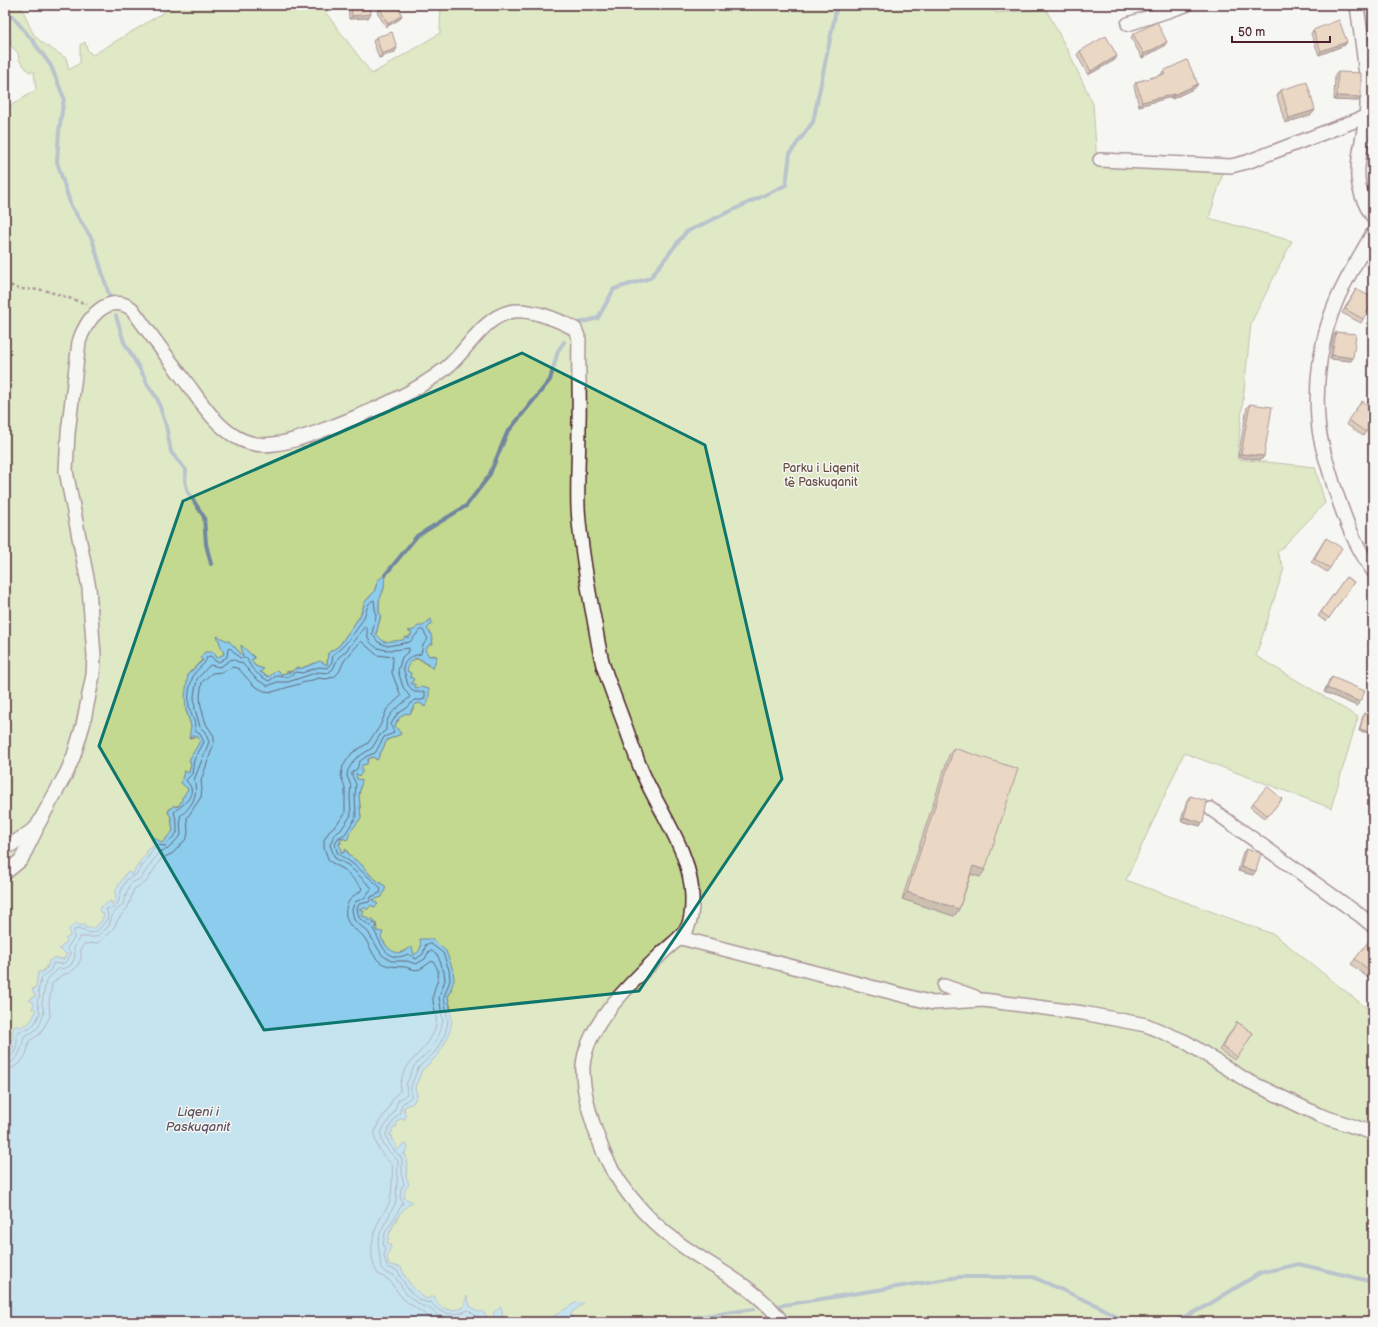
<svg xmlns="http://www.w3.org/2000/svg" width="1378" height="1327" font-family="'Balsamiq Sans',sans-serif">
	<rect width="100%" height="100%" fill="#f6f6f2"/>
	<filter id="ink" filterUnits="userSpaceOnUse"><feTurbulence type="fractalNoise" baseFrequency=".025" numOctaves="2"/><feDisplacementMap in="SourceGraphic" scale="8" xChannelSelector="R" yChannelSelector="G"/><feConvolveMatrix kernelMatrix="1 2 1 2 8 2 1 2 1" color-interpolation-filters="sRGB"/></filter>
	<g filter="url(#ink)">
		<path fill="#c3d98f" stroke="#867c5d" d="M5 5H19C27 14 28 29 37 38 43 44 58 53 66 58L69 70 80 63V45L85 42 88 51 93 55 176 5H320L372 74 440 33 441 5H994L996 13 1046 9 1070 55 1093 104 1097 163 1223 173 1209 218 1292 241 1251 323 1237 459 1315 467 1325 503 1277 553 1284 568 1256 656 1358 717 1331 808 1184 753 1126 880 1275 935 1373 1013V1322H573L571 1313 583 1304 575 1303 545 1322 512 1321 504 1322 501 1307 493 1318H488L482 1312 478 1313 470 1306 467 1297 463 1308C449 1312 439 1310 434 1296L426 1299C415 1290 406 1282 401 1267L389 1265 387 1256 391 1246 387 1244 389 1234 407 1200 404 1198C405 1183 408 1170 406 1155H403L408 1149 398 1150 391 1140 392 1136H390C391 1129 397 1119 403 1118L405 1106 413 1103 417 1095 415 1087 422 1070 439 1054 451 1008 448 997 452 990 421 947 420 952 414 955 409 948C389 962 387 942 376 932L377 930 376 923H371L374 922 367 920 369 918 362 916V913L358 909 371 905 375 907 378 904 371 900 380 897 386 887 371 876 362 865 350 856 346 849 344 853 340 851 339 843H341L340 839 344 838 361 818 359 795 361 780H357L356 773 360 774 362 764H367L368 759 373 757 377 760 387 740 401 734 395 726C398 719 402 712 411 713L415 704 420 703 425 707 411 684 410 673 407 671C407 656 420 656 428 666L435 655 429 656 425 651 426 646 430 644H432L427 630 431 619 423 626 409 632 412 633C406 641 394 644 384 642L376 634 381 615 379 613V601L384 588 378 580 374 592 365 602 360 616 339 646 328 653 327 665C318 661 308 665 300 669L299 667 297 670 286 672V674L273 673 270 677 260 672 263 669 255 666 251 660 255 658 241 646 244 657 230 642 218 637 224 654 217 658 203 656 200 658 203 659 188 674 186 710 191 726 190 738 197 736 200 741 193 756 190 758 191 763 189 773 184 771 182 782 188 789 180 805 170 808 168 812 171 817 173 831 162 843 155 841 152 848 148 849 146 855 139 862C140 866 134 872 130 875L126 873 118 887 115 901 102 912 104 914 102 921 92 929 85 928 82 925 70 931C72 940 64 943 60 949L67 954 64 959 54 958 49 961V967L44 969 43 972H38L36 987 32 989 36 995 29 1000 34 1003 36 1013 31 1021 26 1026 25 1024 21 1028 18 1025 13 1035 14 1038 9 1044 13 1045V1048L5 1057V109L36 90 34 72H29L19 60 18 53C3 40 5 23 5 5Z"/>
		<g fill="#8ccded" stroke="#72879f">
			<path d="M385 575 384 588 379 601V613L381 614 376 634 384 642 403 640 405 637 409 638 412 633 408 631 414 630 418 626H423L431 619 432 623 427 629 431 634 433 644H430L425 650 429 656H437L433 669 421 659 415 658 413 661H410L407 671 411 673 410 677 414 679 411 684H415V688L420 687 429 689V698L425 707 420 703 416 704 411 710V713L408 714 406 713 398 719 399 721 397 720 395 726 401 734 387 740 377 760 373 757 368 759 367 764 362 765V773L359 776 356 773 357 779 362 780 359 795 361 818 350 832 348 839 346 840 344 838 343 840 341 837 340 838 341 843H339V845L342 849 340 852 344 853 345 849 350 856 362 865 371 876 386 887 382 897 372 900 378 904 374 907 371 905 367 910 365 907 359 909 364 911 362 916 369 918 367 920 369 921 373 919 375 921 372 924 376 923V931L383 932 381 937C385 946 392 955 403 952 406 951 409 948 412 947L414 955C421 951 421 947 420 939H432L446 951 453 970 454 980 448 997 452 1021 449 1035 439 1054 422 1070 415 1087 417 1095 413 1103 405 1106 403 1110 406 1114 405 1120 403 1118 398 1120 396 1124 397 1127H394L392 1130 393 1132 390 1133V1136H393L391 1140 395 1141 394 1144H396V1147L398 1150 402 1145 407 1144 408 1149 403 1154 406 1155 407 1171 406 1176 409 1184 405 1190 404 1198 413 1202C398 1211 390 1227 387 1244L391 1246 387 1256 389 1265 401 1267C406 1282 415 1290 426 1299L434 1296C439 1310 449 1312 463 1308L467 1296 470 1306 478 1312 482 1311 488 1318H493L494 1312 501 1307 504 1322H5V1057L8 1049 11 1050 13 1048V1045L10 1046 9 1044 14 1037 13 1035 11 1036 14 1027 18 1025 21 1028 25 1024 26 1026 31 1021 36 1011 34 1008 32 1009 34 1003 29 1000 36 996 32 991 36 987 38 972H43L46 966 47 969 49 961 54 958 57 959 59 957 60 960 64 959 67 954 59 949 67 942 66 938 70 937 69 929 76 923 80 926 85 924V928H94L102 921 104 914 100 912 99 908 111 901V904H113L116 897 115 892 126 873 129 872 131 875 135 871V868L139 866V862L146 855 148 849 152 848 154 841H151L154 837 162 843 173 831 171 817 168 812 174 805 175 807 179 806 182 800V797L185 796 184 795 188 789 181 783 184 771 189 773 191 764 189 760 200 741 197 736H192L189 739 191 726 186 710 185 696 188 674 203 660 200 658 205 652H214L217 658 224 654 217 636 230 642 243 656 241 645 255 658 251 660 255 666 264 669 260 672 269 677 277 670 281 674 292 672 296 667 297 670 299 666 300 669 320 661 327 665 328 653 339 646 360 616 365 602 374 592 378 580Z"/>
			<path d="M575 1303H584L571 1313 573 1322H545Z"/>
		</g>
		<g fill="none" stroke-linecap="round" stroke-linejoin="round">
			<g stroke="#646579" stroke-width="1">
				<path d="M5 1059C17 1057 18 1041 17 1032L29 1029 35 1023 40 1013 37 1001 40 996 38 991 42 977 51 970 53 963 62 964 67 961 71 954 67 948 74 938V930L77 929 91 933 96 932 107 920 108 915 106 909 114 908 118 903 122 888 127 879 137 874 156 845 165 846 177 833V824L174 812C180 807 194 798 191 788 190 784 187 783 186 780L192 774 194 760 204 742 200 734 195 731C196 723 192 717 190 710 187 700 189 689 192 679 193 670 205 667 207 657L211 656 215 661 219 662 227 657 228 649 230 648 240 658H247C249 668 260 677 269 681L276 676 287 677 296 672 302 673 319 667 327 668 332 662 333 655C345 646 356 632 363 619 367 612 366 603 374 600L376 616 372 634 378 642 387 646 410 642 420 630H423L428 639 423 645 421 654C412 656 407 657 403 667L408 685 414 692H425V697L423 700H414L407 708 397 714 391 724 394 733 384 737 375 753 367 756 359 762 357 769 352 772V776L356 784 355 795 356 817 345 834 338 838 335 845 338 854C354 863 367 876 381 888L380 893 371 897 369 902 359 904 357 908 359 918C363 921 370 925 373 929 382 943 386 965 408 954L416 959 423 954 426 944H431L443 953 449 970 450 980 444 997 448 1021 445 1034 436 1051 418 1068 411 1086V1097L402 1104 399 1114 395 1118 386 1133C387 1145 395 1150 402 1159V1176L404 1184 401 1189 400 1197 403 1203 385 1233 383 1244 385 1249 384 1256 387 1267 398 1271C403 1283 416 1305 431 1302 440 1316 455 1316 468 1310L476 1316 492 1322"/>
				<path d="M5 1064C19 1063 22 1047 24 1036L33 1032 39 1026 44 1013 42 1003 46 981 58 969 66 968 71 965 75 957 74 948 80 937H96L109 926 113 913 122 906 130 884 141 878 159 852 168 849 181 835 180 816C192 807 199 794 194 780L209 742 205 732 200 727 195 709 194 696 197 679 210 665 220 667 232 659 243 664 256 679 268 686 277 682H288L318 672 328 673 333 669 338 658 346 651 365 626 367 628C366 654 391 651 409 648V651L402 657 398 671 403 687 410 697C400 707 385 713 386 730L380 735 372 748 355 759 348 770 347 776 351 786 350 795 351 815 341 830 334 835 330 845 335 858 348 865 372 888 364 898 355 902 352 909 354 920 368 932 382 955 391 961H407L416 964 425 959 429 951H432L438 956 444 972 445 980 439 997 443 1021 440 1032 432 1048 414 1066 406 1085 407 1094 398 1101 394 1112 381 1132C380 1146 390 1151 398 1161L396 1202 381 1231 378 1242 381 1268 386 1273 394 1275 407 1295 422 1306 429 1308 439 1316 453 1320 468 1316 479 1322"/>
				<path d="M5 1070C14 1069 25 1061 27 1051 28 1048 28 1045 29 1041L39 1035 50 1017 49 1003 52 984 62 975 69 973 76 968 81 959V949L84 944 98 943 112 931 119 918 128 907 134 889 146 882 161 859 173 853 187 838 188 832 187 818 201 797 202 788 201 781 214 743V736L206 724 201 707 200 696 202 682 212 673 222 672 233 667 239 669 253 685 264 691 272 692 319 678 326 679 334 677 339 672 344 661 361 641 377 655 393 657 392 673 401 696 387 709 380 726 368 743 352 753 343 766 341 776 345 788V814L336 825 330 830 324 840V848L329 861 345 870 362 888 360 892C347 898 341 912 350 925 354 930 360 932 364 937 369 944 371 952 376 958 384 968 394 966 405 967 410 968 414 971 420 969 424 967 428 963 433 961 444 976 435 982 433 996 432 1007 439 1016 435 1029 427 1053 399 1062 400 1091 392 1097 392 1102 388 1109 384 1116 379 1121 376 1128 371 1141 382 1156 392 1164 393 1175 392 1190 390 1201 389 1206 383 1212 381 1217 372 1233 367 1257 378 1274L389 1280 403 1299 436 1322"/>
			</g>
			<g stroke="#72879f" stroke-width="4">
				<path d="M6 5 8 11 33 41 51 66 64 98 59 131 57 162 71 206 92 239 110 298"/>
				<path d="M116 316 124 342 145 378 147 384 157 398 166 425 171 452 186 470 185 481 188 492 204 517 206 544 211 564"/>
				<path d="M575 324 598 318 614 289 650 278 686 232 786 185 790 153 813 122 837 5"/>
				<path d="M385 575 417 536 466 506 489 476 507 433 550 380 558 351 564 342"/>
				<path d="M777 1306 959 1277H1033L1096 1305 1126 1322"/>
				<path d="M662 1322 754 1309"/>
				<path d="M1173 1322 1203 1308 1260 1273 1299 1264 1373 1282"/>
			</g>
			<defs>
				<g id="minor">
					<path d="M1357 5C1361 38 1368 72 1367 105 1365 150 1344 175 1373 217"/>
					<path d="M1128 24 1186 5"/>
					<path d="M1100 160 1231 166 1247 162 1365 117"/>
					<path d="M1373 233C1360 256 1346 278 1336 302 1321 337 1315 381 1318 419 1319 441 1327 462 1333 483 1344 517 1353 542 1373 571"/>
					<path d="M1211 809 1361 916 1373 926"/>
					<path d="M5 849 36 828 67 772 74 755 83 725 93 675 94 656 89 588 66 471 68 433 79 342C85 320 108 291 132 309 150 334 168 358 186 382 201 402 214 424 236 437 248 444 261 446 274 444 294 442 315 433 334 426 374 410 413 394 446 368 467 351 482 319 509 312 528 307 559 320 575 329L579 339C578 367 580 395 579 423 579 452 577 480 578 508 580 542 586 576 592 609 596 627 598 647 603 665 609 684 617 704 624 723 631 741 636 759 644 776 661 814 691 853 692 896 693 934 683 933 659 956 631 983 586 1025 583 1066 582 1089 590 1116 598 1138 612 1180 644 1218 680 1244 714 1269 757 1287 782 1322"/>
					<path d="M5 873 21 860 36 830"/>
					<path d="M681 938 933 1003 983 1000 1083 1013 1146 1025 1186 1042 1246 1080 1319 1115 1373 1133"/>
					<path d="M944 986 975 997"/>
				</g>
			</defs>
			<use href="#minor" stroke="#4a1f2b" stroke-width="16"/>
			<path stroke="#4a1f2b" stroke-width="2.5" stroke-dasharray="3 3" stroke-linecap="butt" d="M5 283 19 289 44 290 87 304"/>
			<use href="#minor" stroke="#f6f6f2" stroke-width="13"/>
		</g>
		<g fill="#bd9b78" stroke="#4a1f2b">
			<path d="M348 5H370L368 18 349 19Z"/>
			<path d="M1001 5H1024L1022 7 1002 10Z"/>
			<path d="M380 9 400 19 386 27 377 12Z"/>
			<path d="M1313 30 1345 45 1319 55 1311 34Z"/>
			<path d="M1133 34 1164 46 1142 58 1131 38Z"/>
			<path d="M376 37 395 52 379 58 373 41Z"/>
			<path d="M1080 51 1115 60 1088 75 1077 55Z"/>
			<path d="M1163 71 1195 88 1172 99 1171 97 1139 106 1134 86 1136 82 1161 75Z"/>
			<path d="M1338 72 1361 97 1358 101 1334 100 1335 75Z"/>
			<path d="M1281 90 1315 110 1311 115 1285 123 1277 96Z"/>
			<path d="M1356 289 1363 319 1361 323 1342 313Z"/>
			<path d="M1336 332 1351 361 1330 359 1333 336Z"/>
			<path d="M1362 401 1373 421 1363 436 1346 424Z"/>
			<path d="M1250 404 1264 456 1261 460 1238 457 1247 407Z"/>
			<path d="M1373 497V509L1368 502 1371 498Z"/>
			<path d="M1326 538 1330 568 1327 572 1311 562Z"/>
			<path d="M1346 577 1354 582 1326 622 1318 616Z"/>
			<path d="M1332 677 1360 702 1357 706 1324 692 1329 680Z"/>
			<path d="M1364 713 1371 732 1370 733 1359 731 1363 715Z"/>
			<path d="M954 748 980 877 971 874 959 909 954 916 902 899 949 755Z"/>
			<path d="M1190 796 1203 823 1200 826 1181 821 1187 800Z"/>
			<path d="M1282 799 1265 819 1250 807 1253 803Z"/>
			<path d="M1246 849 1253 875 1238 871 1243 852Z"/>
			<path d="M1373 938V982L1351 964 1355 959Z"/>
			<path d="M1237 1022 1253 1033 1235 1060 1219 1050Z"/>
		</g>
		<g fill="#9a7e62" stroke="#4a1f2b">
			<path d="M1013 5H1024L1022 7 1002 10 1004 6Z"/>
			<path d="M371 14 368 18 349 19 352 16Z"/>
			<path d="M402 15 400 19 386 27 388 24Z"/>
			<path d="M1167 42 1164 46 1142 58 1144 54Z"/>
			<path d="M1347 42 1345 45 1319 55 1321 51Z"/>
			<path d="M397 48 395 52 379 58 382 54Z"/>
			<path d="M1117 56 1115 60 1088 75 1091 71Z"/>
			<path d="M1198 84 1195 88 1172 99 1174 95Z"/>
			<path d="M1174 94 1171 97 1139 106 1142 102Z"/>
			<path d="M1337 96 1361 97 1358 101 1334 100Z"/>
			<path d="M1315 110 1311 115 1285 123 1289 118Z"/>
			<path d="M1332 355 1353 358 1351 361 1330 359Z"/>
			<path d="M1241 454 1264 456 1261 460 1238 457Z"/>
			<path d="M1327 688 1360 702 1357 706 1324 692Z"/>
			<path d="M1360 729 1371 732 1370 733 1359 731Z"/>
			<path d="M1184 817 1203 823 1200 826 1181 821Z"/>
			<path d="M973 866 985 870 980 877 968 873Z"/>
			<path d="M1241 867 1256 871 1253 875 1238 871Z"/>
			<path d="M907 892 959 909 954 916 902 899Z"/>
		</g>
		<g fill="#dcb48c" stroke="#4a1f2b">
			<path d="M351 5H370L371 14 352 16Z"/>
			<path d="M386 5H396L402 15 388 24 380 9Z"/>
			<path d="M1004 5H1013L1004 6Z"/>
			<path d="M1339 20 1347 42 1321 51 1313 30Z"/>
			<path d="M1157 22 1167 42 1144 54 1133 34Z"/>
			<path d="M392 32 397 48 382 54 376 37Z"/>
			<path d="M1106 36 1117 56 1091 71 1080 51Z"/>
			<path d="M1187 60 1198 84 1174 95V94L1142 102 1136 82 1165 74 1163 71Z"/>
			<path d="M1338 72 1361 73V97L1337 96Z"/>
			<path d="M1307 82 1315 110 1289 118 1281 90Z"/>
			<path d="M1356 289 1373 298V302L1363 319 1345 309Z"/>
			<path d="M1336 332 1356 334 1353 358 1332 355Z"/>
			<path d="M1362 401 1373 409V421L1366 432 1348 420Z"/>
			<path d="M1250 404 1272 407 1264 456 1241 454Z"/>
			<path d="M1373 497V502L1371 498Z"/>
			<path d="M1326 538 1342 548 1330 568 1314 559Z"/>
			<path d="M1346 577 1354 582 1329 618 1321 612Z"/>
			<path d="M1332 677 1365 691 1360 702 1327 688Z"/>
			<path d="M1364 713 1373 715V722L1371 732 1360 729Z"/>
			<path d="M954 748 1018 769 985 870 973 866 959 909 907 892Z"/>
			<path d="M1267 786 1282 799 1268 816 1253 803Z"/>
			<path d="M1190 796 1207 801 1203 823 1184 817Z"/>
			<path d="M1246 849 1261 853 1256 871 1241 867Z"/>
			<path d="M1372 937 1373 938V973L1355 959Z"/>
			<path d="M1237 1022 1253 1033 1238 1057 1222 1047Z"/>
		</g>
	</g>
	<path d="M0 0H1378V1327H0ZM522 353 705 445 782 779 639 991 264 1030 99 746 183 501Z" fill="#f6f6f2" fill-opacity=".55" fill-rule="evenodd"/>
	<path fill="none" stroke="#0f766e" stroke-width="3" stroke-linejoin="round" d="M522 353 705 445 782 779 639 991 264 1030 99 746 183 501Z"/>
	<g text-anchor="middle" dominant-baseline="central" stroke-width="3" stroke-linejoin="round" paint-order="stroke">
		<g font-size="12" fill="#684e44" stroke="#f6f6f2">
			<text x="821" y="468">Parku i Liqenit<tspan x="821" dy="14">të Paskuqanit</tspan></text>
		</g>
		<g font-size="13" font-style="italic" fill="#5e5365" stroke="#f6f6f2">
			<text x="198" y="1112">Liqeni i<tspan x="198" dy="15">Paskuqanit</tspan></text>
		</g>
	</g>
	<rect width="1378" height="1327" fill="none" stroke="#f6f6f2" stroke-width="20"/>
	<rect x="10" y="10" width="1358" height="1307" fill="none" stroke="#4a1f2b" stroke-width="1.5" filter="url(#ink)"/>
	<path d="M1232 36v6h98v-6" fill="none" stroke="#4a1f2b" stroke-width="2"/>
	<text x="1238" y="36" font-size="12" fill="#4a1f2b" stroke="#f6f6f2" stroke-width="3" paint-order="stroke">50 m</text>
</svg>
